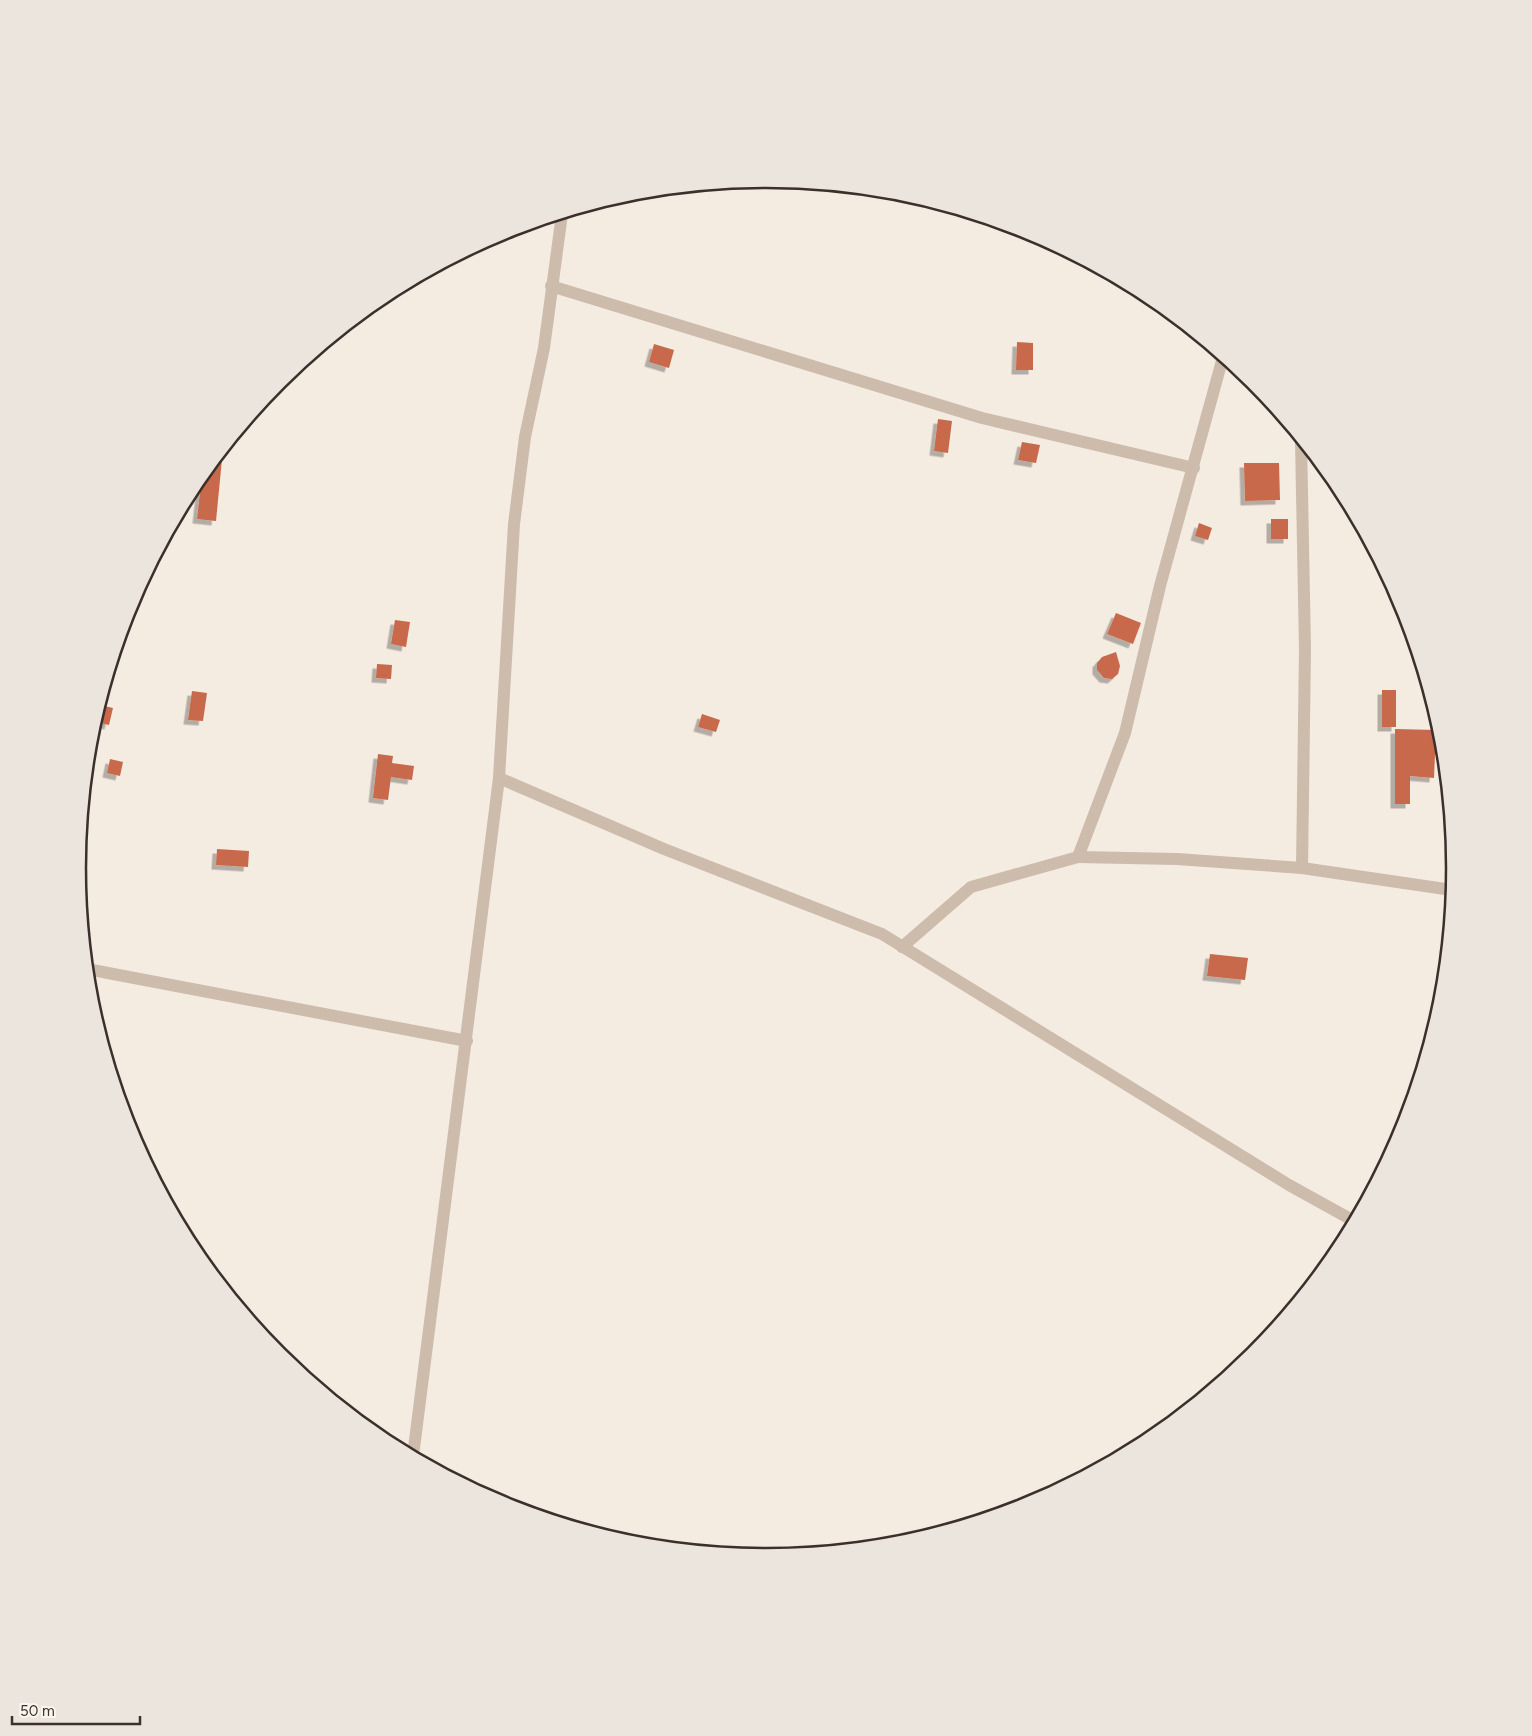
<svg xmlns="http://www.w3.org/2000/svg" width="1532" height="1736" font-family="Figtree,sans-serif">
	<defs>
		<filter id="shadow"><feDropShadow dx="-4.5" dy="4.5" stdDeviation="0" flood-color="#0004"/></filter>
	</defs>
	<rect width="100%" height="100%" fill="#f4ebe1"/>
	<g fill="#c8694b" filter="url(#shadow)">
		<path d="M1017 342 1033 343V370H1016Z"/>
		<path d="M654 344 674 350 669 368 649 362Z"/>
		<path d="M938 419 952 421 948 453 934 451Z"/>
		<path d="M1022 442 1040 445 1036 463 1018 460Z"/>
		<path d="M223 449 216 521 197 519 202 475Z"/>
		<path d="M1244 463H1279L1280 500 1245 501Z"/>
		<rect x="1271" y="519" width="17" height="20"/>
		<path d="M1199 523 1212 528 1208 540 1195 536Z"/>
		<path d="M1116 613 1141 623 1133 644 1107 634Z"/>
		<path d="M395 620 410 622 406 647 391 644Z"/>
		<path d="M1116 652 1120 666 1118 674 1112 679 1104 678 1097 670V663L1102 657Z"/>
		<path d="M377 664 392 665 391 679 376 678Z"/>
		<rect x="1382" y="690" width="14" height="37"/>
		<path d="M192 691 207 693 203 721 188 720Z"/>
		<path d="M100 705 113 708 109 725 96 722Z"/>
		<path d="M702 714 720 720 716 732 698 727Z"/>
		<path d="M1395 729 1436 730 1434 778 1410 776V804H1395Z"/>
		<path d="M378 754 393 756 392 763 414 766 412 780 391 777 388 800 373 798Z"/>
		<path d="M110 759 123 762 120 776 107 773Z"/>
		<path d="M217 849 249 851 248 867 216 865Z"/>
		<path d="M1210 954 1248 958 1245 980 1207 976Z"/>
	</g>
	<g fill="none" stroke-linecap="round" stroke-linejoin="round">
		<g stroke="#cdbbac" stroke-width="12">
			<path d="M551 286 982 418 1194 468"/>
			<path d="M1301 440 1305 649 1302 868"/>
			<path d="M499 778 664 849 882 934 1289 1185 1354 1221"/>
			<path d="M1078 857 1177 859 1302 868 1452 890"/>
			<path d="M902 947 971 887 1078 857 1125 733 1160 586 1223 357"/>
			<path d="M87 969 467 1041"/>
			<path d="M413 1456 499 778 514 524 525 437 544 348 562 214"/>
		</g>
	</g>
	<path d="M0 0H1532V1736H0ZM86 868a680 680 0 1 1 1360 0a680 680 0 1 1-1360 0Z" fill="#ece5de" fill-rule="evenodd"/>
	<path fill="none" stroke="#3b302b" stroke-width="2.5" d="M86 868a680 680 0 1 1 1360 0a680 680 0 1 1-1360 0Z"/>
	<path d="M12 1716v8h128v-8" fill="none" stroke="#3b302b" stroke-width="2.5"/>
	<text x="20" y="1716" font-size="15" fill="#3b302b" stroke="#fbf5ee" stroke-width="4" paint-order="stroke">50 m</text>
</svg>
